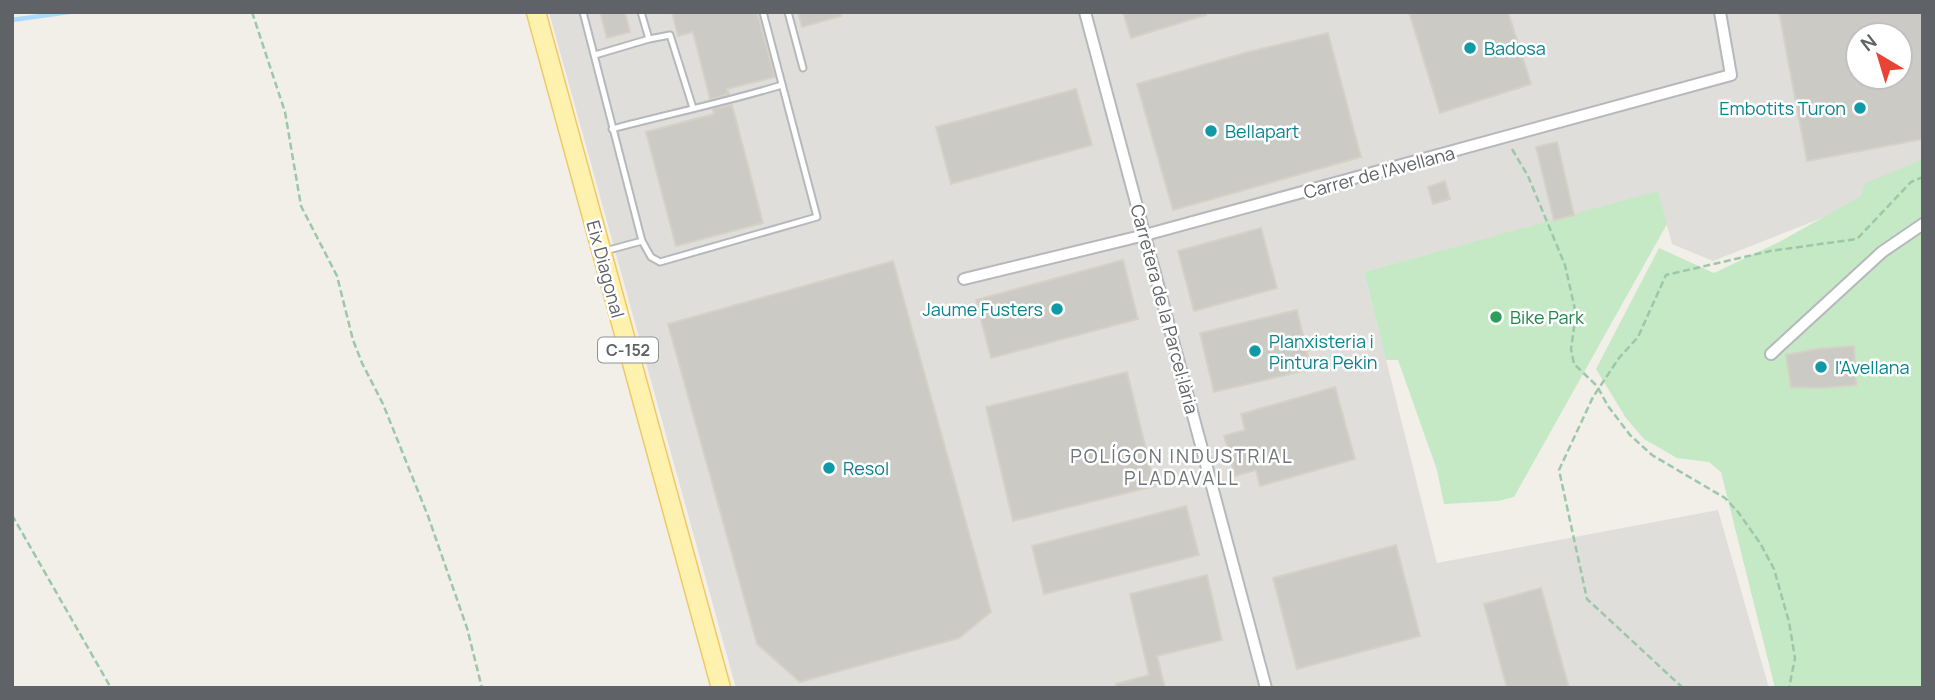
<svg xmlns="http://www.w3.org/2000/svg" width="1935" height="700" font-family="Manrope,sans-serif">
	<rect width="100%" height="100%" fill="#f1efe8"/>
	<path fill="#e0deda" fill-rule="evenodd" d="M549 12H1923V166L1822 218 1713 261 1672 244 1658 192 1364 272 1437 563 1718 510 1769 688H736ZM1858 35H1900V77H1858Z"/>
	<g fill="#c5e8c5">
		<path d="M1923 159V688H1775L1721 472 1709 462 1677 458 1644 439 1626 418 1596 369 1659 248 1714 273 1781 241 1861 196 1864 184Z"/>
		<path d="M1658 191 1667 224 1514 497 1498 501 1444 504 1437 470 1398 360H1386L1364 272Z"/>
	</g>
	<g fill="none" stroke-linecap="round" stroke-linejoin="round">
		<path stroke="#aadaff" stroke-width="4.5" d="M12 20 69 12"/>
	</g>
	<g fill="#cccac5" stroke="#d6d1c6" stroke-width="2" fill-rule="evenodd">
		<path d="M600 12H625L630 32 607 38Z"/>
		<path d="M672 12H757L775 77 727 89 729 94 710 99 693 32 678 36Z"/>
		<path d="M798 12H841V16L802 27Z"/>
		<path d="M1123 12H1206V15L1131 38Z"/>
		<path d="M1409 12H1508L1531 84 1440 113Z"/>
		<path d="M1779 12H1923V139L1807 161ZM1858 35H1900V77H1858Z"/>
		<path d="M1328 33 1361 157 1173 210 1137 84 1248 52Z"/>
		<path d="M1076 89 1092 145 951 184 936 127Z"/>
		<path d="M732 105 763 223 676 246 646 132 714 114 713 109Z"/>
		<path d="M1557 142 1574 215 1554 220 1536 147Z"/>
		<path d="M1445 181 1450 199 1433 204 1428 187Z"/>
		<path d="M1261 228 1277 288 1194 311 1178 251Z"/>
		<path d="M1123 260 1138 319 991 358 976 300Z"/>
		<path d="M893 261 991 612 959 638 800 682 757 644 668 324Z"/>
		<path d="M1297 310 1311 369 1214 392 1200 333Z"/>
		<path d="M1854 346 1856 385 1820 388 1791 387 1786 355 1817 349Z"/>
		<path d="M1127 372 1155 486 1013 521 986 407Z"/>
		<path d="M1335 387 1355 459 1260 486 1256 470 1235 476 1224 436 1245 430 1241 414Z"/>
		<path d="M1186 506 1199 555 1044 594 1032 546Z"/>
		<path d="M1396 545 1420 636 1297 669 1273 578Z"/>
		<path d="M1207 575 1222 640 1157 656 1165 688H1116V684L1149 675 1130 594Z"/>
		<path d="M1541 588 1569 688H1507L1484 604Z"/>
	</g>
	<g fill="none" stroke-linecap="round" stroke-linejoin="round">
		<defs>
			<g id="lane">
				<path d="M583 12 642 241 605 251"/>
				<path d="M788 12 803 68"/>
				<path d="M649 39 670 35 693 108"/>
				<path d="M595 55 649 39 641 12"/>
				<path d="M612 129C669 114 726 102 782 85"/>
				<path d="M642 241 651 257 660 262 817 217 763 12"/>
			</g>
			<g id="street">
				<path d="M1085 12 1266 688"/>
				<path d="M964 279 1145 235 1731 75 1720 12"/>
				<path d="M1771 354 1882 252 1923 224"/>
			</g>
			<path id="primary" d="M536 12 721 688"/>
		</defs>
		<use href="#lane" stroke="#b5b8bc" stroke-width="9"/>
		<use href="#street" stroke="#b5b8bc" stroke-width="14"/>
		<use href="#primary" stroke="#f2c960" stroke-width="21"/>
		<g stroke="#9cc7a9" stroke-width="2.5" stroke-dasharray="7 3.5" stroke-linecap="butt">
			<path d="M252 12 285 112 301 206 337 276 353 340 362 363 383 404 428 516 467 628 482 688"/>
			<path d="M1512 149 1528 176 1565 265 1576 314 1571 349 1574 364 1597 386 1608 406 1630 435 1652 455 1725 498 1738 512 1760 543 1774 569 1789 622 1795 658 1789 688"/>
			<path d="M12 515 111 688"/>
			<path d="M1683 688 1587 599 1559 470 1593 397 1619 358 1638 337 1666 275 1770 251 1857 239 1911 182 1923 177"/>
		</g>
		<use href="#lane" stroke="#fff" stroke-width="5"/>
		<use href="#street" stroke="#fff" stroke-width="10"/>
		<use href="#primary" stroke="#fff2af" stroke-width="18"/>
	</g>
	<g fill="#0f9aa8" stroke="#fff" stroke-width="2.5">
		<circle cx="1470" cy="48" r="7"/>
		<circle cx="1860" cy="108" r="7"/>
		<circle cx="1211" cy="131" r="7"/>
		<circle cx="1057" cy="309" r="7"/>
		<circle cx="1255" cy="351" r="7"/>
		<circle cx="1821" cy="367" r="7"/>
		<circle cx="829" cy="468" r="7"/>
	</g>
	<circle fill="#2e9e5b" stroke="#fff" stroke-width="2.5" cx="1496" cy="317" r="7"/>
	<g text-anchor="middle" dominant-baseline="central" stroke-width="5" stroke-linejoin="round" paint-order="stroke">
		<rect fill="#fff" stroke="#8f9295" stroke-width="2" x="598" y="337.5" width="60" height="25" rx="5"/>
		<g font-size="16" font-weight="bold" fill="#5f6368">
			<text x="628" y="350">C-152</text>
		</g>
		<g font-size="18" fill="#0d838f" stroke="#fff" text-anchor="start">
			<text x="1484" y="48">Badosa</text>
			<text x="1846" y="108" text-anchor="end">Embotits Turon</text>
			<text x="1225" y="131">Bellapart</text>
			<text x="1043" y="309" text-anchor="end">Jaume Fusters</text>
			<text x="1269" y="341">Planxisteria i<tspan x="1269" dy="21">Pintura Pekin</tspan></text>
			<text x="1835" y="367">l'Avellana</text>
			<text x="843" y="468">Resol</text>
		</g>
		<g font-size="18" fill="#5f6368" stroke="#fff">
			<text transform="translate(1379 172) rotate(-15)">Carrer de l'Avellana</text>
			<text transform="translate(606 269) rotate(75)">Eix Diagonal</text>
			<text transform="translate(1165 309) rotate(75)">Carretera de la Parcel·lària</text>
		</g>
		<g font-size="18" fill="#27864d" stroke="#fff" text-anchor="start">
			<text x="1510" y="317">Bike Park</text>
		</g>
		<g font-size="19" letter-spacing="2" fill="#70757a" stroke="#fff">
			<text x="1182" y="456">POLÍGON INDUSTRIAL<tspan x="1182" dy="22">PLADAVALL</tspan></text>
		</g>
	</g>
	<rect width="1935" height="700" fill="none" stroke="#5f6368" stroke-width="28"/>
	<g transform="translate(1879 56) rotate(322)"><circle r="33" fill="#ffffff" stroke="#bfc1c3" stroke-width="2"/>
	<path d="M0-5L12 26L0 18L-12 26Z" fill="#ea4335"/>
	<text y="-10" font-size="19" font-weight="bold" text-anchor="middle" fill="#5f6368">N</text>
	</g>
</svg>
